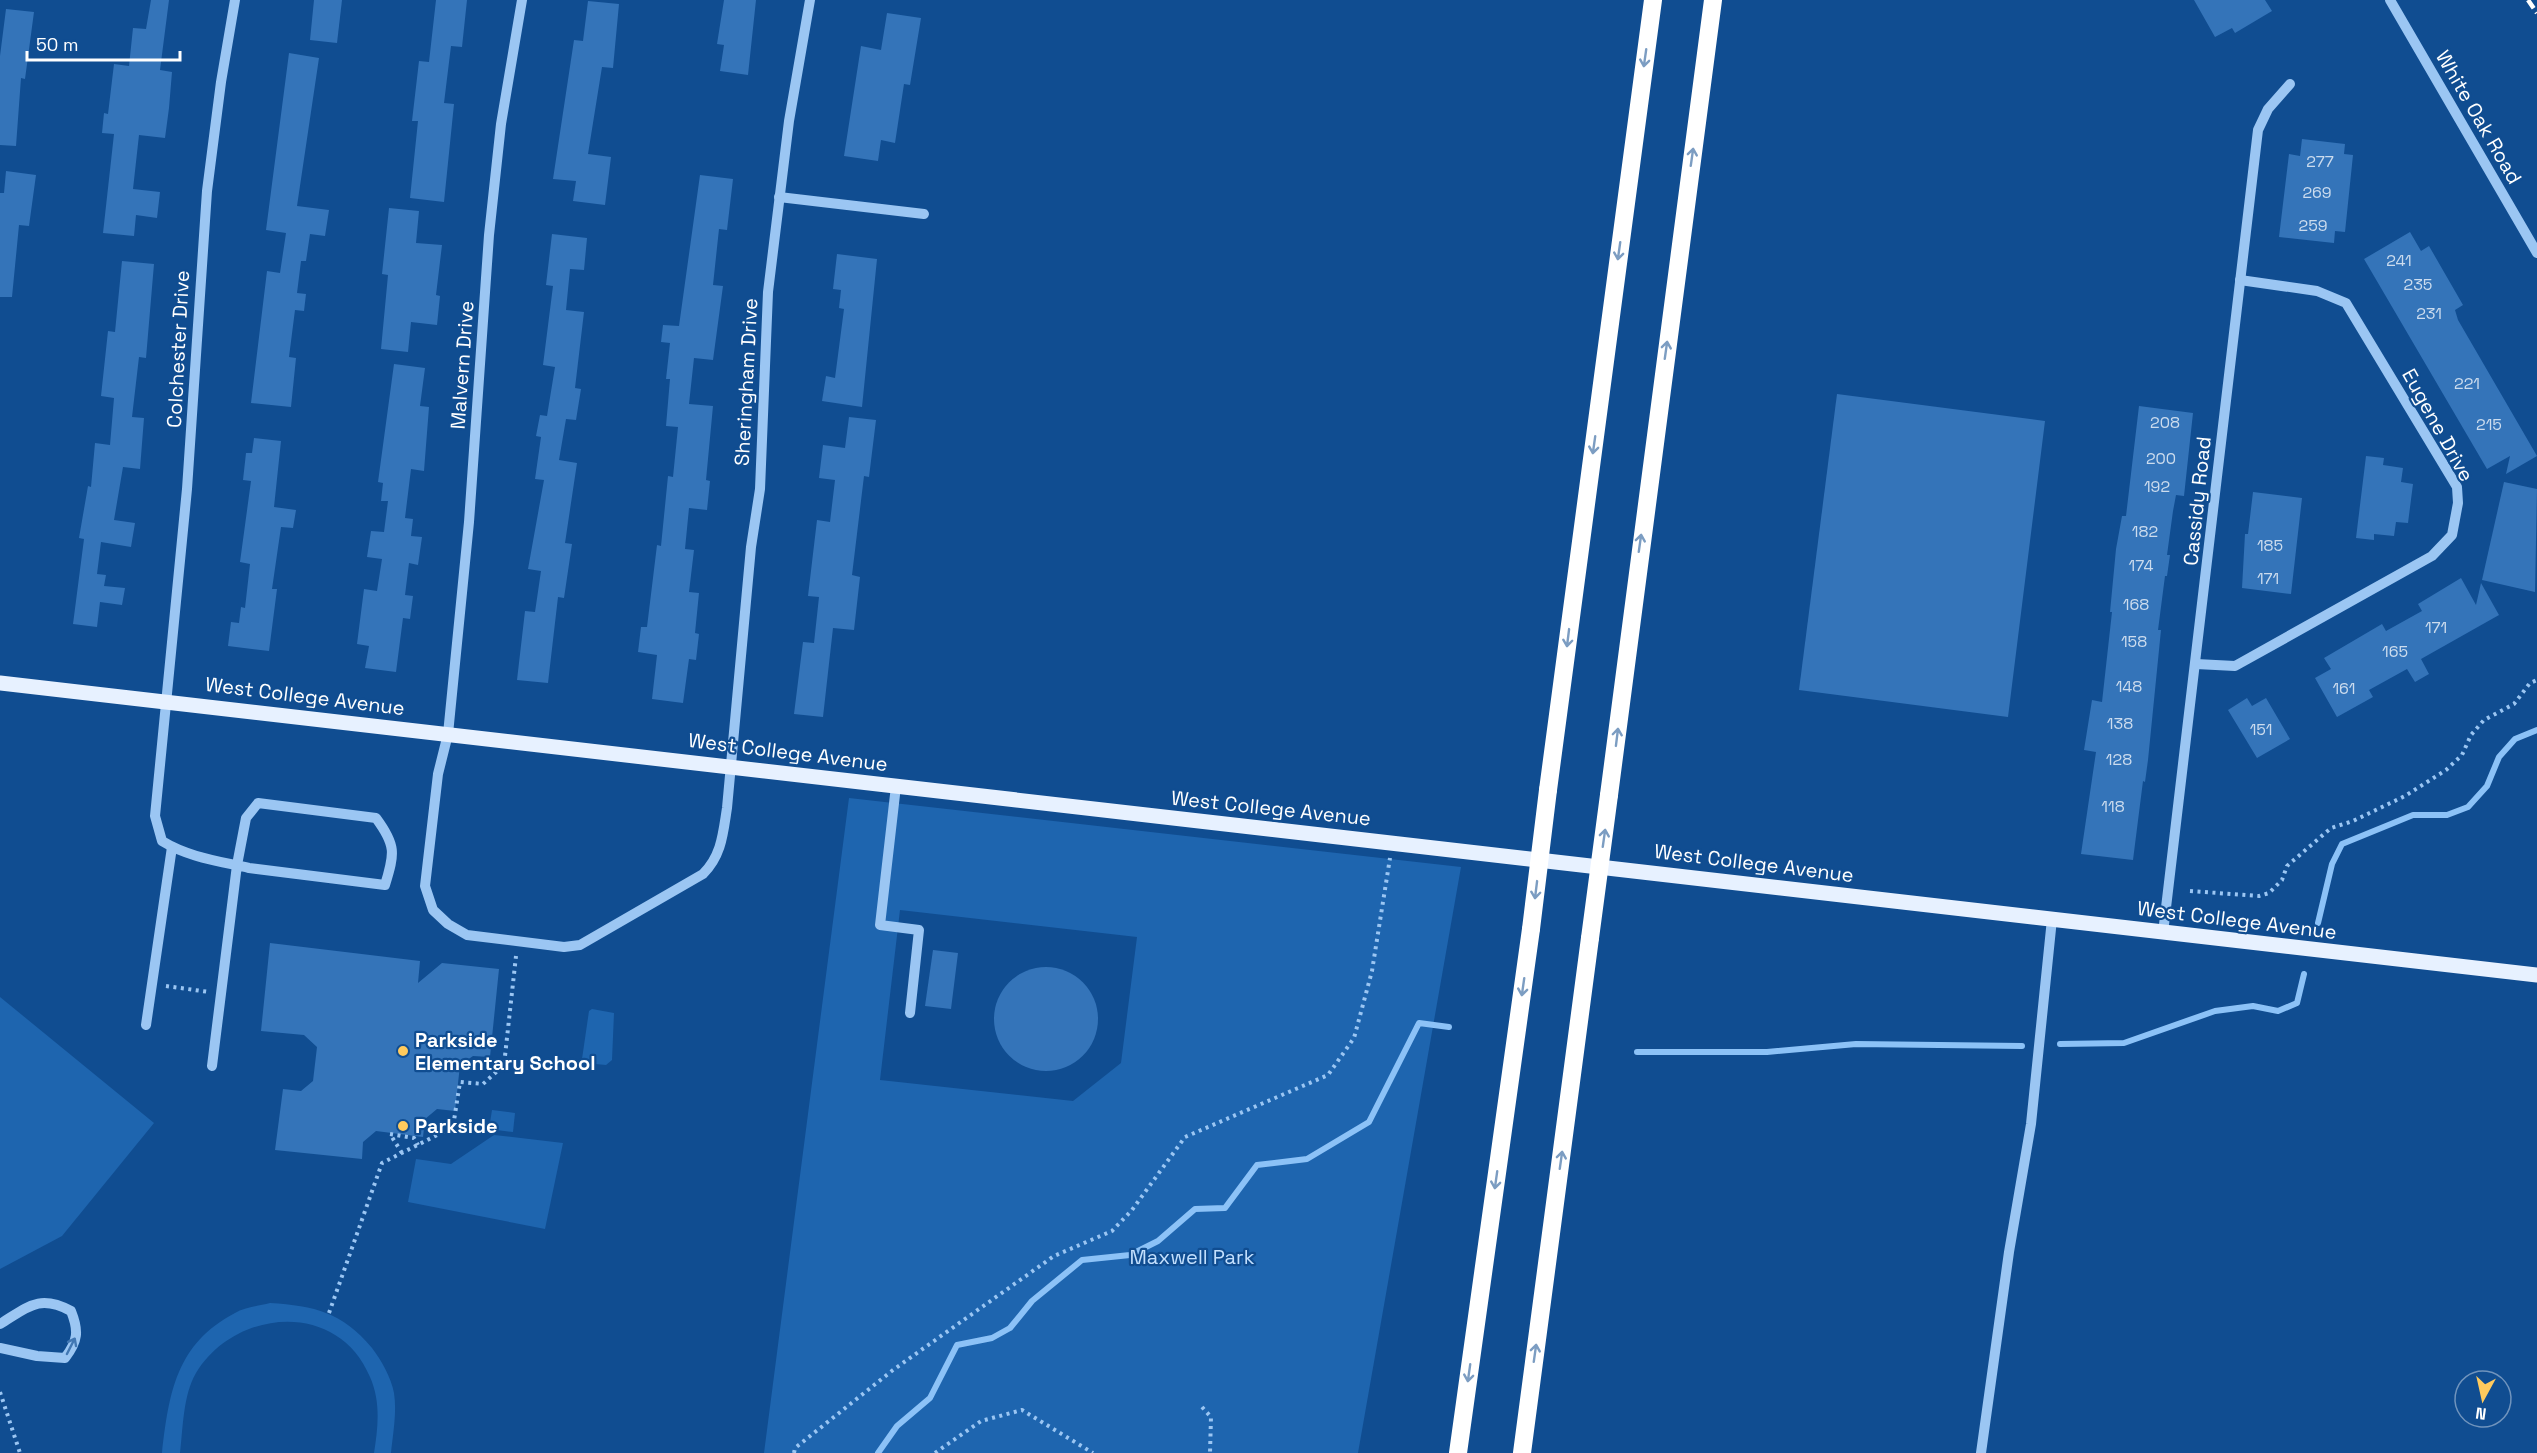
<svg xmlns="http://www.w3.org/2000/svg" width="2537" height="1453" font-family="'Space Grotesk',sans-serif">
	<rect width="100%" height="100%" fill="#104d91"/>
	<g fill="#1e65af" fill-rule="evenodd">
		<path d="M849 798 1461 867 1358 1453H764ZM900 910 1137 937 1121 1063 1073 1101 880 1080Z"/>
		<path d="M0 997 154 1123 62 1236 0 1269Z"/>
		<path d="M592 1009 614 1013 612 1060 606 1065 585 1063 582 1059 589 1011Z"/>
		<path d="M492 1110 515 1113 513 1132 489 1129Z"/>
		<path d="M494 1135 563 1143 545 1229 408 1202 416 1159 451 1164Z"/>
		<path d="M270 1303C315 1306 342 1312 372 1348 381 1360 391 1377 394 1393 397 1412 393 1434 391 1453H374C378 1427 381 1402 370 1377 338 1300 236 1308 196 1373 183 1395 183 1428 180 1453H162C169 1393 176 1344 235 1313 245 1307 259 1306 270 1303Z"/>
	</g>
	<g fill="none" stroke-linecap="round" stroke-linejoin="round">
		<g stroke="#8cc2f7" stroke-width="6">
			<path d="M2318 923 2332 864 2342 844 2413 815H2447L2468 807 2487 786 2499 757 2515 739 2537 730"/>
			<path d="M2060 1044 2124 1043 2215 1011 2253 1006 2278 1011 2297 1003 2304 974"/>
			<path d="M1637 1052H1767L1856 1044 2022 1046"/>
			<path d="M878 1453 897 1426 930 1398 957 1345 992 1338 1010 1328 1032 1301 1082 1260 1130 1255 1158 1241 1195 1209 1225 1208 1257 1165 1307 1159 1369 1122 1419 1023 1449 1027"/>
		</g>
	</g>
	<g fill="#3474b9">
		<path d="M151 0H169L160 70 172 72 169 108 165 138 139 135 133 189 160 192 157 218 136 215 134 236 103 233 114 134 102 133 104 113 108 114 114 64 129 66 133 28 146 29Z"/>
		<path d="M314 0H342L337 43 310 40Z"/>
		<path d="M436 0H467L462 47 451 46 444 103 454 104 444 202 410 198 418 121H412L419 61 429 62Z"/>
		<path d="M724 0H756L748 75 720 71 724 45 717 44Z"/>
		<path d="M2194 0H2265L2272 11 2235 33 2232 28 2215 37Z"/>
		<path d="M588 1 619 4 613 68 602 67 588 154 611 157 605 205 573 201 576 181 553 179 574 40 583 41Z"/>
		<path d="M6 9 34 12 25 79 21 78 16 146 0 145V56Z"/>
		<path d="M887 13 921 18 910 85 904 84 895 143 881 140 878 161 844 156 861 46 881 50Z"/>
		<path d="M289 53 319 58 297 206 329 210 325 236 310 234 306 261H301L297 293 306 294 304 311 295 310 289 357 296 358 291 407 251 403 267 271 280 273 286 233 266 230Z"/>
		<path d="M2302 139 2345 144 2344 154 2353 155 2345 232 2335 231 2334 243 2279 237 2289 154 2300 156Z"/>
		<path d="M6 171 36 175 29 226 19 225 12 297H0V193H4Z"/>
		<path d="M700 175 733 179 727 230 719 229 713 285 723 286 713 360 694 358 689 404 713 406 706 480 710 481 707 510 689 508 685 549 694 550 689 592 699 593 695 633 699 634 696 660 689 659 683 703 652 699 657 655 638 652 641 627H647L657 545 661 546 668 476 673 477 678 427 666 426 670 379H666L670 343 661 342 663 325 679 326Z"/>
		<path d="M389 208 419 211 416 243 442 245 436 295 440 296 437 325 411 322 408 352 381 349 388 275 382 274Z"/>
		<path d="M2410 232 2421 251 2429 246 2463 305 2455 310 2458 320 2537 456 2506 474 2510 456 2487 469 2364 259Z"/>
		<path d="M552 234 587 238 584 270 570 269 566 310 584 312 575 388 581 389 576 420 566 419 559 460 577 463 565 543 572 544 564 598 558 597 548 683 517 680 525 611 535 612 541 571 528 569 544 480 535 479 541 437 536 436 540 415 547 416 555 367 543 365 553 286 546 285Z"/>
		<path d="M837 254 877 259 862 407 822 401 826 376 835 378 844 309 839 308 841 290 833 289Z"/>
		<path d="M122 261 154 264 146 358 139 357 132 417 144 418 140 469 123 467 114 520 135 523 131 547 101 542 97 574 106 575 104 586 125 588 122 605 100 602 97 627 73 624 84 539 79 538 88 486 91 487 95 443 110 445 114 398 101 396 108 331 115 332Z"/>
		<path d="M394 364 425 368 420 406 429 407 424 471 411 469 405 518 413 519 411 536 422 537 418 565 409 563 405 595 413 596 410 619 403 618 396 672 365 668 369 646 357 644 364 589 377 591 382 559 367 557 371 531 384 532 388 501H381L383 483 378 482Z"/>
		<path d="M1837 394 2045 421 2008 717 1799 690Z"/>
		<path d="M2139 406 2193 413 2184 496 2176 495 2173 511 2167 555H2170L2167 576H2165L2158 630H2161L2148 760 2145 782 2143 781 2133 860 2081 854 2096 752 2084 750 2092 700 2102 702 2112 612H2110L2116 549 2122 516H2126Z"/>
		<path d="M849 417 876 420 869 477 864 476 852 575 860 577 854 630 833 628 823 717 794 714 803 642 814 643 819 597 808 596 817 520 830 522 835 480 819 478 823 445 845 448Z"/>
		<path d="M254 438 281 441 274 507 296 510 293 528 281 527 272 589H277L269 651 228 646 231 622 239 623 241 607 245 608 250 564 240 562 251 481 243 480 246 453H252Z"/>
		<path d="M2366 456 2384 458 2383 465 2403 468 2401 482 2413 484 2408 523 2396 522 2394 536 2374 534V540L2356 538Z"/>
		<path d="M2504 482 2537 489 2535 592 2482 580Z"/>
		<path d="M2253 492 2302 498 2291 594 2242 588 2245 534H2248Z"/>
		<path d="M2461 578 2476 605 2481 583 2499 615 2421 659 2429 674 2415 682 2407 669 2369 690 2373 697 2337 717 2315 678 2331 669 2324 658 2382 624 2386 631 2422 611 2418 604Z"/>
		<path d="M2247 698 2252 706 2266 698 2290 739 2257 758 2228 710Z"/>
		<path d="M270 943 420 961 418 983 442 963 499 969 490 1057 473 1056 460 1065 455 1111 437 1109 425 1119 423 1137 376 1131 363 1142 362 1159 275 1150 283 1089 301 1091 313 1081 317 1047 304 1035 261 1031Z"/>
		<path d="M933 950 958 953 951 1009 925 1006Z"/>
		<circle cx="1046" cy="1019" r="52"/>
	</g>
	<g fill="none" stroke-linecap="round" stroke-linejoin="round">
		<g stroke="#9bc6f3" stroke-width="4" stroke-dasharray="3 4.5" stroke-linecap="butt">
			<path d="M2190 891 2259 896 2269 893 2282 880 2287 866 2331 828 2353 821 2405 796 2446 770 2462 755 2471 735 2484 720 2514 704 2530 683 2537 680"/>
			<path d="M166 986 209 992"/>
			<path d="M402 1153 390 1134 414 1138 418 1145"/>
			<path d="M329 1313 382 1163 453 1127 460 1082 483 1084 504 1065 516 956"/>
			<path d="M0 1392 20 1453"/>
			<path d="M1202 1407 1211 1417 1210 1453"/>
			<path d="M794 1453 795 1448 893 1370 1054 1256 1112 1231 1132 1210 1185 1137 1328 1075 1354 1038 1372 971 1390 858"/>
			<path d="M935 1453 981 1421 1022 1410 1093 1453"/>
		</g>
		<g stroke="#9bc6f3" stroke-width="10">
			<path d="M522 0 501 124 489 235 469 522 448 734 438 774 425 886 433 910 448 924 467 935 564 947 580 945 703 874C722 855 723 833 727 808L751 547 760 489 768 292 789 121 810 0"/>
			<path d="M2390 0 2537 253"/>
			<path d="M779 197 924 214"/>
			<path d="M2196 664 2235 666 2432 556 2452 535 2458 503 2457 487 2346 303 2317 291 2240 280"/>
			<path d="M896 786 880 925 919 930 910 1013"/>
			<path d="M2163 933 2258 130 2268 109 2290 84"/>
			<path d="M146 1025 172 847"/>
			<path d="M212 1066 237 865 246 818 258 803 376 818C396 845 395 853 385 885L249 868C218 861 188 857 162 841L155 816 187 489 207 191 221 82 235 0"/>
			<path d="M0 1324C28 1307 39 1294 71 1311 79 1331 78 1341 65 1358L37 1356 0 1348"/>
			<path d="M1981 1453 2009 1252 2031 1124 2052 919"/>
		</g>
		<path stroke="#e7f1ff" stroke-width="15" d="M0 683 2537 975"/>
		<g stroke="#fff" stroke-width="18">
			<path d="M1548 790 1653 0"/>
			<path d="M1609 795 1713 0"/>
			<path d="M1458 1453 1531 929"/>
			<path d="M1522 1453 1590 938"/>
		</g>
		<path stroke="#fff" stroke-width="4.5" stroke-dasharray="10 4.5" stroke-linecap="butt" d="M2528 0 2537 13"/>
		<g stroke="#fff" stroke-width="18">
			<path d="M1531 929 1548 790"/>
			<path d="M1590 938 1609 795"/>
		</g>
	</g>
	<defs><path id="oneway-shaft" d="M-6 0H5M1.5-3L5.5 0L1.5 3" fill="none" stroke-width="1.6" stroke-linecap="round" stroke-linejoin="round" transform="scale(1.5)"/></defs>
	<g stroke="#7c9dc2">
		<use href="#oneway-shaft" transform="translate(1645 58) rotate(98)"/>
		<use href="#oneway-shaft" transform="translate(1692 157) rotate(-82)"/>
		<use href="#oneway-shaft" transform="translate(1619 251) rotate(98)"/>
		<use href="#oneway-shaft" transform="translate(1666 350) rotate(-82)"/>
		<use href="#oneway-shaft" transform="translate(1594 445) rotate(98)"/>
		<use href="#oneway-shaft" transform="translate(1640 543) rotate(-82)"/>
		<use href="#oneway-shaft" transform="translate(1568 638) rotate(97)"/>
		<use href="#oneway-shaft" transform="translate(1617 737) rotate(-83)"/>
		<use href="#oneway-shaft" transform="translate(1604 838) rotate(-82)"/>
		<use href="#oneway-shaft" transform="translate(1536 890) rotate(97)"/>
		<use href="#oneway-shaft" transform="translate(1523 987) rotate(98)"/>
		<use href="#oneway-shaft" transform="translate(1561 1160) rotate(-82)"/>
		<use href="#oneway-shaft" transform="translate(1496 1180) rotate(98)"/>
		<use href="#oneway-shaft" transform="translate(1535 1353) rotate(-82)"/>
		<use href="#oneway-shaft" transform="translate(1469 1373) rotate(98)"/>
	</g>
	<use stroke="#4177b3" href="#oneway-shaft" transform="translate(71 1346) rotate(-63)"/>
	<g fill="#ffca5d" stroke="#104d91" stroke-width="2">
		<circle cx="403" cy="1051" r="6"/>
		<circle cx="403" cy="1126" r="6"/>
	</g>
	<g text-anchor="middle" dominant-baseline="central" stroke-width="4.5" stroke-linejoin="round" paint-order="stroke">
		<g font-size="16" fill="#ccdcee">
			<text x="2320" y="161">277</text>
			<text x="2317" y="192">269</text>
			<text x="2313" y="225">259</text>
			<text x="2399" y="260">241</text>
			<text x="2418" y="284">235</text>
			<text x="2429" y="313">231</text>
			<text x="2467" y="383">221</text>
			<text x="2165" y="422">208</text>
			<text x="2489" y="424">215</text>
			<text x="2161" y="458">200</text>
			<text x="2157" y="486">192</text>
			<text x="2145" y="531">182</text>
			<text x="2270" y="545">185</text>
			<text x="2141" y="565">174</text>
			<text x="2268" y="578">171</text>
			<text x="2136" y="604">168</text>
			<text x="2436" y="627">171</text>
			<text x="2134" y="641">158</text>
			<text x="2395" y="651">165</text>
			<text x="2129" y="686">148</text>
			<text x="2344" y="688">161</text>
			<text x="2120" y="723">138</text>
			<text x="2261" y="729">151</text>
			<text x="2119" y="759">128</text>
			<text x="2113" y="806">118</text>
		</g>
		<g font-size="20" fill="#fff" stroke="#104d91">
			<text transform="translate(2479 117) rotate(60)">White Oak Road</text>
			<text transform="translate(178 349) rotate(-87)">Colchester Drive</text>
			<text transform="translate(462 365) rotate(-86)">Malvern Drive</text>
			<text transform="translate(746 382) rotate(-87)">Sheringham Drive</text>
			<text transform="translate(2438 425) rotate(61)">Eugene Drive</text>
			<text transform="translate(2197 501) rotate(-84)">Cassidy Road</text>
			<text transform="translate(305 696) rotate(7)">West College Avenue</text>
			<text transform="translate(788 752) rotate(7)">West College Avenue</text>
			<text transform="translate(1271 808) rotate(6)">West College Avenue</text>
			<text transform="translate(1754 863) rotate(7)">West College Avenue</text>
			<text transform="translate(2237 920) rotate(7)">West College Avenue</text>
		</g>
		<g font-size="20" font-weight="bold" fill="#fff" stroke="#104d91" text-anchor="start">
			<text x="415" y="1040">Parkside<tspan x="415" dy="23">Elementary School</tspan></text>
			<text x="415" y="1126">Parkside</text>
		</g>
		<g font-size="20" fill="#c3e0fe" stroke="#104d91">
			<text x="1192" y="1257">Maxwell Park</text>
		</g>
	</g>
	<g transform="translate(2483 1399) rotate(188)"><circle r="28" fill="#104d91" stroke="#7094bd" stroke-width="1.5"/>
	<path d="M0-4.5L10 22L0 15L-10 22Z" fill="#ffca5d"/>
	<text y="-9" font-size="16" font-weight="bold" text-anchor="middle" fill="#ffffff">N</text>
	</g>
	<path d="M27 51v9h153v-9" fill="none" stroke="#ffffff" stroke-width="3"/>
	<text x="36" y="51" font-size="18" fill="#ffffff" stroke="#104d91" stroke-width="4.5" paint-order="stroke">50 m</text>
</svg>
